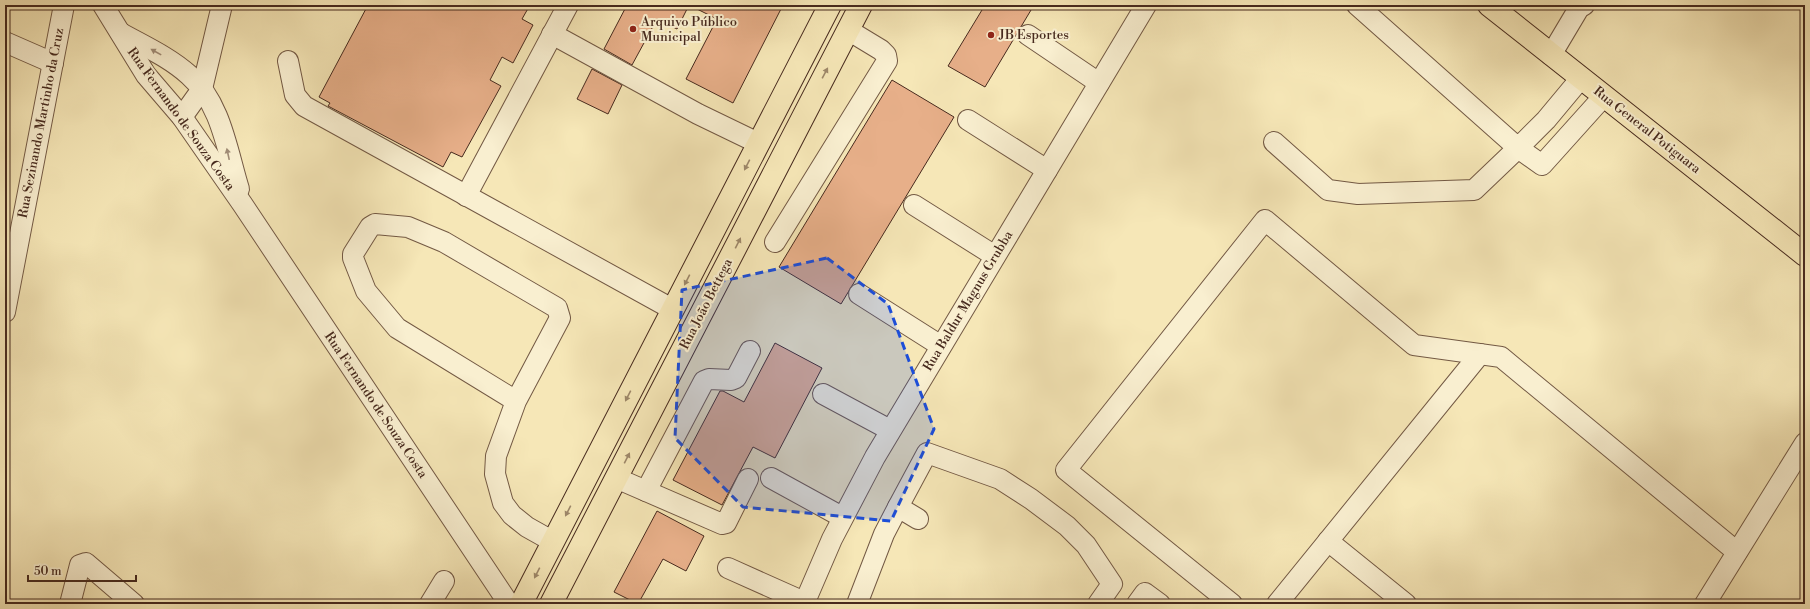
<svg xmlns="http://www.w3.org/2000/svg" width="1810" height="609" font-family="'Libre Bodoni',serif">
	<rect width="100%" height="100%" fill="#f6e7b7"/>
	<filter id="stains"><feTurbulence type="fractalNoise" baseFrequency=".005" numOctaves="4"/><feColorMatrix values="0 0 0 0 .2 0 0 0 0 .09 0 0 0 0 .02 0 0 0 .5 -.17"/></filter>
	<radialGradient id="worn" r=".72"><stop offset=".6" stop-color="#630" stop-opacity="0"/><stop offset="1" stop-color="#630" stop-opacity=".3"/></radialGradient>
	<g fill="#e7af89" stroke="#472a1e">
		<path d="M368 5H530L522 19 533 25 513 63 502 57 490 80 501 86 462 157 451 152 443 167 328 106 330 103 319 97Z"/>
		<path d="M627 5H689L677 29 657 19 632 65 604 49Z"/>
		<path d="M689 5H783L733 103 686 79 717 19Z"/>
		<path d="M985 5H1034L985 87 948 66Z"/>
		<path d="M592 69 622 85 608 114 577 99Z"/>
		<path d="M892 80 954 117 841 304 779 267Z"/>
		<path d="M775 343 822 368 775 458 753 447 722 505 673 480 720 391H723L744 402Z"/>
		<path d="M657 511 704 536 686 571 663 559 638 604 614 592Z"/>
	</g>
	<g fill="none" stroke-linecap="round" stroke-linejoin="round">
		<defs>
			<g id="minor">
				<path d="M103 5 146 75 182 117 243 205 509 604"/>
				<path d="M1357 5 1518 148 1546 120 1581 78"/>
				<path d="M121 33C144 46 169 57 189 75 221 103 227 150 239 189"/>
				<path d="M552 34 698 114 758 143"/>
				<path d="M1028 35 1099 83"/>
				<path d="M5 42 53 63"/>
				<path d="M1551 55 1579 8 1584 5"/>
				<path d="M288 61 295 95 304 106 672 309"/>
				<path d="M182 117 202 89 222 5"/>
				<path d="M968 120 1047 170"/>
				<path d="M1274 142 1328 190 1358 194 1474 190 1518 148 1542 165 1604 96"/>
				<path d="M466 196 568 5"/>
				<path d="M914 205 995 256"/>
				<path d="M775 242 887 61 886 55 881 50 848 30"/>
				<path d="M859 294 941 346"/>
				<path d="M5 312 64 5"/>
				<path d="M823 394 890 430"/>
				<path d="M516 401 397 328 366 291 353 258V254L370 227 375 224 408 227 444 242 557 308 560 318 516 401 496 456 495 474 503 503 512 515 527 527 552 541"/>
				<path d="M616 478 722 524 726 523 748 479"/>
				<path d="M771 478 842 517"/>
				<path d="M646 491 704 381 709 379 731 380 736 378 750 351"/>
				<path d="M898 507 927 453 1000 479 1031 499 1067 526 1086 545 1112 584 1098 604"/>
				<path d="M1328 541 1406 604"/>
				<path d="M728 568 804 602"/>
				<path d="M70 604 80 565 86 563 134 604"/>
				<path d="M430 604 444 581"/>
				<path d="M804 604 832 539 875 457 1146 5"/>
				<path d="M857 604 884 534 898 507 918 519"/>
				<path d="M1137 604 1145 593 1160 604"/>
				<path d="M1232 604 1066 470 1265 220 1414 345 1501 357 1737 552"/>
				<path d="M1277 604 1480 354"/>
				<path d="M1705 604 1805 443"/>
			</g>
			<g id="major">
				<path d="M1489 5 1805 255"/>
				<path d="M521 604 830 5"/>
				<path d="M551 604 861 5"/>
			</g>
		</defs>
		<use href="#minor" stroke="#735944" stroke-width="22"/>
		<use href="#major" stroke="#472a1e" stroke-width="24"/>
		<use href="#minor" stroke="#f9efd0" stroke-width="20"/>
		<use href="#major" stroke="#f6e7b7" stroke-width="22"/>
	</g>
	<defs><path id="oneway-solid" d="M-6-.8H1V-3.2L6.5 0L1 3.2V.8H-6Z"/></defs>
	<g fill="#a08c77">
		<use href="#oneway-solid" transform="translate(156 52) rotate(-151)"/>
		<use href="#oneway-solid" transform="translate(228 154) rotate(-102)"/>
	</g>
	<g fill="#9e886a">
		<use href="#oneway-solid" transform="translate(825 73) rotate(-62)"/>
		<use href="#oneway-solid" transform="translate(747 165) rotate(117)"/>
		<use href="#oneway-solid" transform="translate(738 243) rotate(-63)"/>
		<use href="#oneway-solid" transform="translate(687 280) rotate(117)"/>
		<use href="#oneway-solid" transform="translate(628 396) rotate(117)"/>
		<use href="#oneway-solid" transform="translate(627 458) rotate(-63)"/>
		<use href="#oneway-solid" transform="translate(568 511) rotate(117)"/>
		<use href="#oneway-solid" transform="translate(537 573) rotate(117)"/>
	</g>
	<path fill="#1d4ed8" fill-opacity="0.2" stroke="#1d4ed8" stroke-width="3" stroke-dasharray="8 5" stroke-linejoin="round" d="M827 258 888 304 934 429 891 521 743 507 675 438 682 290Z"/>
	<g fill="#8f2418" stroke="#f9efd0" stroke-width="1.5">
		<circle cx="633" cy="29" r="4"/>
		<circle cx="991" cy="35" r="4"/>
	</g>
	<g text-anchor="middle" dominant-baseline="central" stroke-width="4" stroke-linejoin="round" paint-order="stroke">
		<g font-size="13" fill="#472a1e" stroke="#f9efd0" text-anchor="start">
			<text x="641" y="22">Arquivo Público<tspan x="641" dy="15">Municipal</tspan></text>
			<text x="999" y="35">JB Esportes</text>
		</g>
		<g font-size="13" fill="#472a1e" stroke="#f9efd0">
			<text transform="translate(181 119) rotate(54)">Rua Fernando de Souza Costa</text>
			<text transform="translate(41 123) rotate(-79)">Rua Sezinando Martinho da Cruz</text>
			<text transform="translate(1647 130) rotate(38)">Rua General Potiguara</text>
			<text transform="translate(968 301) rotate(-59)">Rua Baldur Magnus Grubba</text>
			<text transform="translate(706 304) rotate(-63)">Rua João Bettega</text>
			<text transform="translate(376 405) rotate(56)">Rua Fernando de Souza Costa</text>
		</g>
	</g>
	<rect width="1810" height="609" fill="none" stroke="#f6e7b7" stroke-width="20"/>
	<rect x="6" y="6" width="1798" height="597" fill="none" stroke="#472a1e" stroke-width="2"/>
	<rect x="10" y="10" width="1790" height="589" fill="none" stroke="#472a1e"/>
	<path d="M28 575v6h108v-6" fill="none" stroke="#472a1e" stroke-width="2"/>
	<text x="34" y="575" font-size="12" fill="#472a1e" stroke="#f9efd0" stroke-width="3" paint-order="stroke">50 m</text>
	<rect width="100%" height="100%" filter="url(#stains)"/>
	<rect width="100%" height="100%" fill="url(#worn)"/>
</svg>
